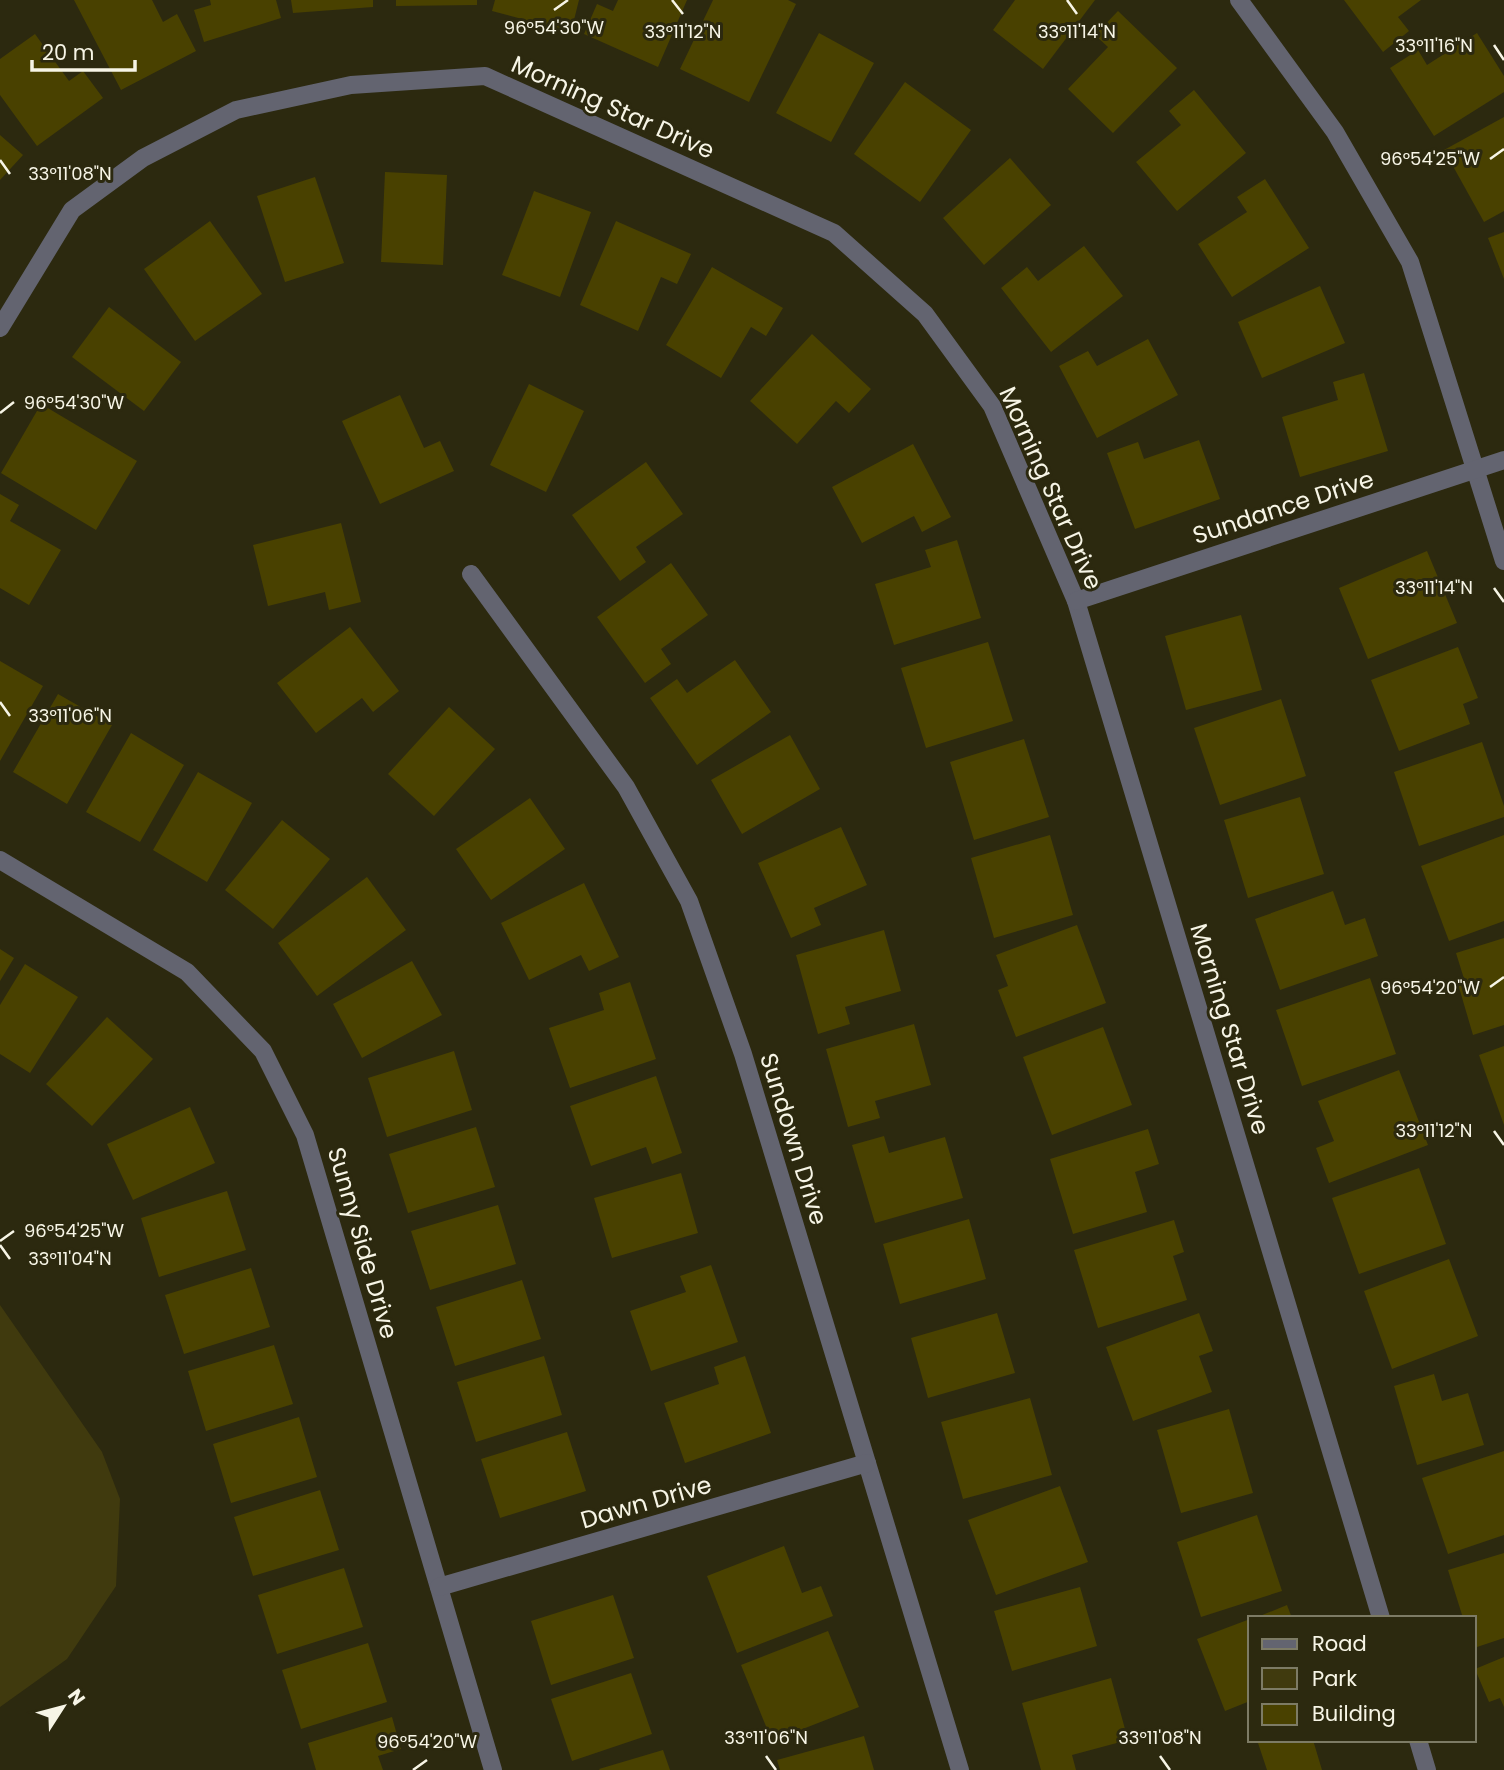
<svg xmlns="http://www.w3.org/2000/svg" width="1504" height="1770" font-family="Poppins,sans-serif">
	<rect width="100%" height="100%" fill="#2c290f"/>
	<path fill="#403a0e" d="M0 1305 102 1452 120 1499 116 1586 67 1659 0 1707Z"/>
	<g fill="#494100">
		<path d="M74 0H152L163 22 177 14 196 51 121 90Z"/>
		<path d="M210 0H276L281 18 204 42 194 10 211 5Z"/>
		<path d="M291 0H373V7L293 13Z"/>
		<path d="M396 0H477V5L396 6Z"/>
		<path d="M495 0H579L571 32 492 11Z"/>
		<path d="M618 0H687L658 67 584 34 597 4 613 11Z"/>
		<path d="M713 0H788L796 4 749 102 680 69Z"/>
		<path d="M1015 0H1095L1043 69 993 30Z"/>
		<path d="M1344 0H1421L1398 17 1409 31 1383 52Z"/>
		<path d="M1118 11 1177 68 1113 133 1068 89 1108 47 1095 35Z"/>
		<path d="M819 33 874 63 831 142 776 113Z"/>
		<path d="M1477 33 1504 76V92L1434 136 1390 68 1418 50 1427 65Z"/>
		<path d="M35 34 69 81 83 71 103 98 37 146 0 95V59Z"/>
		<path d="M905 82 971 130 920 202 854 154Z"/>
		<path d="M1194 90 1246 153 1177 211 1136 162 1181 125 1169 111Z"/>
		<path d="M1504 117V211L1484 222 1444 150Z"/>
		<path d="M0 135 23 155 0 180Z"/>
		<path d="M1010 158 1051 205 984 265 943 218Z"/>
		<path d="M385 172 447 175 443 265 381 262Z"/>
		<path d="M315 177 344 263 285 282 257 196Z"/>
		<path d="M1265 179 1309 248 1232 297 1198 244 1247 212 1237 197Z"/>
		<path d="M534 191 591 212 560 297 502 275Z"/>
		<path d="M210 221 262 294 195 341 144 269Z"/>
		<path d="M616 221 691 254 677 284 661 277 638 331 580 305Z"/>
		<path d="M1504 232V279L1488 238Z"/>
		<path d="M1084 246 1123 296 1051 352 1001 288 1027 267 1038 281Z"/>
		<path d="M712 267 783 308 766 336 751 327 721 378 666 345Z"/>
		<path d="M1320 286 1345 343 1262 378 1238 322Z"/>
		<path d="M109 307 181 362 144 411 72 357Z"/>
		<path d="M812 334 871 389 849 413 836 401 797 444 750 401Z"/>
		<path d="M1148 339 1178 395 1097 438 1059 366 1088 351 1097 366Z"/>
		<path d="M1364 373 1388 451 1300 477 1282 417 1338 400 1333 382Z"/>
		<path d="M529 384 584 411 546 492 490 465Z"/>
		<path d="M400 395 424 448 440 441 454 471 380 504 342 421Z"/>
		<path d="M41 404 137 461 96 530 1 473Z"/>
		<path d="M1199 440 1220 499 1135 529 1107 453 1138 442 1144 459Z"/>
		<path d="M913 444 951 517 922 532 914 516 862 543 832 487Z"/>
		<path d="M646 462 683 514 636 547 646 562 620 581 572 515Z"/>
		<path d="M0 494 19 505 10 521 61 550 29 605 0 588Z"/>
		<path d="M341 523 361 602 329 610 325 592 268 606 253 545Z"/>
		<path d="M957 540 981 618 894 645 875 584 931 567 925 550Z"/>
		<path d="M1427 551 1457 623 1368 659 1339 588Z"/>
		<path d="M671 563 708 615 661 649 671 664 645 683 597 617Z"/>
		<path d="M1241 615 1262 690 1186 710 1165 636Z"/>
		<path d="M350 627 399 691 373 712 362 698 316 733 277 683Z"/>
		<path d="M988 642 1013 721 926 748 901 668Z"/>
		<path d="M1458 647 1478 698 1463 704 1470 724 1399 751 1371 680Z"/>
		<path d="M735 660 771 712 697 765 650 698 677 679 687 693Z"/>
		<path d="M0 661 43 686 0 761Z"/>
		<path d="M58 694 112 725 67 804 13 772Z"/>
		<path d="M1281 699 1306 776 1220 805 1194 728Z"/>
		<path d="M449 707 495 749 434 816 388 774Z"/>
		<path d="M131 733 184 765 140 842 86 812Z"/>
		<path d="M790 735 820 789 742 834 711 780Z"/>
		<path d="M1024 739 1049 817 974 840 950 762Z"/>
		<path d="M1482 742 1504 806V817L1419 846 1394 772Z"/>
		<path d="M198 772 252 803 207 882 153 850Z"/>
		<path d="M1300 797 1324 874 1248 898 1224 820Z"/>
		<path d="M530 798 565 849 491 900 456 849Z"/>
		<path d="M282 820 330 859 273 929 225 890Z"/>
		<path d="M841 827 867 885 814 908 821 925 791 938 758 863Z"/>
		<path d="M1050 835 1073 915 994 938 971 858Z"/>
		<path d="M1504 835V921L1449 941 1421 866Z"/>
		<path d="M367 877 406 930 317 996 278 943Z"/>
		<path d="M584 883 619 957 589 971 581 955 529 980 501 923Z"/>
		<path d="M1333 891 1345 925 1365 918 1378 956 1280 990 1255 919Z"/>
		<path d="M1077 925 1106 1003 1016 1037 998 990 1008 986 996 955Z"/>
		<path d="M884 930 901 991 845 1007 850 1024 818 1034 796 955Z"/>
		<path d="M1504 938V1025L1473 1035 1458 984 1465 982 1456 953Z"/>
		<path d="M0 949 14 958 0 981Z"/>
		<path d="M412 961 442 1015 362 1058 333 1004Z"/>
		<path d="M25 964 78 997 30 1073 0 1054V1005Z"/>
		<path d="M1370 978 1396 1054 1302 1086 1276 1010Z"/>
		<path d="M630 982 656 1059 570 1088 549 1028 604 1010 599 993Z"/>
		<path d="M107 1017 153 1059 92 1126 46 1084Z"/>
		<path d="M914 1024 931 1085 875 1101 880 1118 848 1127 826 1049Z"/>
		<path d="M1103 1027 1132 1105 1052 1135 1023 1057Z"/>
		<path d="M1504 1046V1125L1479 1055Z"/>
		<path d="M454 1051 472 1110 387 1137 368 1078Z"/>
		<path d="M1399 1070 1428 1145 1329 1183 1316 1148 1334 1141 1318 1101Z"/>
		<path d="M656 1076 682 1153 652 1164 646 1147 591 1166 570 1106Z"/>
		<path d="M190 1107 215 1163 133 1200 107 1144Z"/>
		<path d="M476 1127 495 1187 408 1213 389 1154Z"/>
		<path d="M1148 1129 1159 1164 1135 1172 1147 1212 1073 1234 1050 1159Z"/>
		<path d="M884 1136 889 1153 945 1137 963 1198 875 1223 852 1145Z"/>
		<path d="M1419 1168 1446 1244 1359 1274 1332 1198Z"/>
		<path d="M681 1173 698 1233 612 1258 594 1198Z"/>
		<path d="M227 1191 246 1250 159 1277 141 1218Z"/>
		<path d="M498 1205 516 1264 430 1290 411 1231Z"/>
		<path d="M969 1219 986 1279 900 1304 883 1244Z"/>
		<path d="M1174 1220 1184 1252 1173 1256 1187 1300 1098 1328 1074 1250Z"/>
		<path d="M1449 1259 1478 1336 1392 1369 1364 1291Z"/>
		<path d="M711 1265 738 1342 651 1371 630 1311 686 1292 680 1276Z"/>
		<path d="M251 1268 270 1327 184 1354 165 1295Z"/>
		<path d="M522 1280 541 1339 455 1366 436 1307Z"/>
		<path d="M997 1313 1015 1373 928 1398 911 1338Z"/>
		<path d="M1199 1313 1213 1351 1199 1356 1212 1392 1133 1421 1106 1347Z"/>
		<path d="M274 1345 293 1404 206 1431 188 1371Z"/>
		<path d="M544 1356 562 1415 476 1442 457 1382Z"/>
		<path d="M745 1356 771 1433 685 1463 664 1403 719 1384 714 1367Z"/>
		<path d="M1434 1374 1442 1401 1468 1393 1484 1445 1417 1465 1394 1386Z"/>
		<path d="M1030 1398 1052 1475 963 1499 941 1422Z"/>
		<path d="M1229 1409 1253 1493 1181 1513 1157 1430Z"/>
		<path d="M299 1417 317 1477 231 1503 213 1444Z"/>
		<path d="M567 1432 586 1491 500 1518 481 1459Z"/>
		<path d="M1504 1451V1535L1448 1554 1422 1478Z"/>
		<path d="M1060 1486 1088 1562 996 1595 968 1520Z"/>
		<path d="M320 1490 339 1550 253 1576 234 1517Z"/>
		<path d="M1257 1515 1282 1591 1201 1617 1177 1542Z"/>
		<path d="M784 1546 802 1593 821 1586 833 1616 737 1653 707 1576Z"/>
		<path d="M1504 1553V1638L1474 1648V1618H1463L1448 1570Z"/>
		<path d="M344 1568 363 1627 277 1654 258 1595Z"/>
		<path d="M1080 1587 1097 1646 1012 1671 994 1611Z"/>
		<path d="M613 1595 634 1658 551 1685 531 1621Z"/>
		<path d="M1287 1605 1292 1618H1255Z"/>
		<path d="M1250 1619V1701L1225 1711 1197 1639Z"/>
		<path d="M828 1631 859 1707 772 1741 741 1665Z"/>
		<path d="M368 1643 387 1702 301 1729 282 1670Z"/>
		<path d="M1504 1657V1707L1500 1698 1489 1702 1475 1669Z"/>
		<path d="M631 1673 652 1734 572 1761 551 1699Z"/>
		<path d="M1111 1678 1128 1740 1072 1755 1076 1770H1041L1022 1703Z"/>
		<path d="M392 1717 401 1749 378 1756 383 1770H316L308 1743Z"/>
		<path d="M864 1736 874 1770H780L777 1760Z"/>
		<path d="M1257 1740H1313L1322 1770H1267Z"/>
		<path d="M663 1750 670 1770H600L599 1769Z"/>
	</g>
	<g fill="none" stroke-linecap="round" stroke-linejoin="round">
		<g stroke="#636470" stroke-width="18">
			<path d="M1239 0 1335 132 1410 262 1504 561"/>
			<path d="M0 328 72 210 143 158 236 110 351 85 485 76 834 233 925 314 992 406 1076 601 1381 1618"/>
			<path d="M471 574 626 787 689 901 743 1054 960 1770"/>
			<path d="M1076 601 1504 460"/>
			<path d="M0 860 187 972 263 1051 305 1135 493 1770"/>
			<path d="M439 1587 867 1463"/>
			<path d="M1418 1740 1427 1770"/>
		</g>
	</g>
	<path fill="none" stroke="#f7f5e6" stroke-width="2.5" d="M672 0 683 14M1067 0 1077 14M554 10 568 0M1494 45 1504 60M1490 159 1504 149M0 160 10 174M0 413 14 402M1494 588 1504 602M0 702 10 716M1490 987 1504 977M1494 1131 1504 1145M0 1241 14 1231M0 1245 10 1259M766 1756 776 1770M1160 1756 1170 1770M413 1770 427 1760"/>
	<g text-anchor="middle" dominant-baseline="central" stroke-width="6" stroke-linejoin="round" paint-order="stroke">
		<g font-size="24" fill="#f7f5e6" stroke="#2c290f">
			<text transform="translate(613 107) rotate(24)">Morning Star Drive</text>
			<text transform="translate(1051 488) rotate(66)">Morning Star Drive</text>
			<text transform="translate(1283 507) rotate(-18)">Sundance Drive</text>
			<text transform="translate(1230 1029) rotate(73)">Morning Star Drive</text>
			<text transform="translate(794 1139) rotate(73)">Sundown Drive</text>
			<text transform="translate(363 1243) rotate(74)">Sunny Side Drive</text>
			<text transform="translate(646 1502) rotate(-16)">Dawn Drive</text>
		</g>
	</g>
	<g font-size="18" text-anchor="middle" fill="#f7f5e6" stroke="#2c290f" stroke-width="6" stroke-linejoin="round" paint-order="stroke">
		<text x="554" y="34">96°54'30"W</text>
		<text x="683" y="38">33°11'12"N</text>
		<text x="1077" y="38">33°11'14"N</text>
		<text x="1434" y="52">33°11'16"N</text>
		<text x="1430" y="165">96°54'25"W</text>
		<text x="70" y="180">33°11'08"N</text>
		<text x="74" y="409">96°54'30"W</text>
		<text x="1434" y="594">33°11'14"N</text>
		<text x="70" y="722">33°11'06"N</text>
		<text x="1430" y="994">96°54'20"W</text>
		<text x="1434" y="1137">33°11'12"N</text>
		<text x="74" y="1237">96°54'25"W</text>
		<text x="70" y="1265">33°11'04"N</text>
		<text x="766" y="1744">33°11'06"N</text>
		<text x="1160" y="1744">33°11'08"N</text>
		<text x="427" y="1748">96°54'20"W</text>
	</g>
	<rect x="1248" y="1616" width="228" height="126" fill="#2c290f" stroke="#7d7b65" stroke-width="2"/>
	<rect x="1262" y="1639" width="35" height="10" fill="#636470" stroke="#7d7b65" stroke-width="2"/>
	<text x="1312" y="1651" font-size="21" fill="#f7f5e6">Road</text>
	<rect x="1262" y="1668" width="35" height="21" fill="#403a0e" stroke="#7d7b65" stroke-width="2"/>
	<text x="1312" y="1686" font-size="21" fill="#f7f5e6">Park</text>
	<rect x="1262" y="1704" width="35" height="21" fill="#494100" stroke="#7d7b65" stroke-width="2"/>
	<text x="1312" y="1721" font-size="21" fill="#f7f5e6">Building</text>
	<g transform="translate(63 1707) rotate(54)" stroke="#2c290f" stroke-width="5" paint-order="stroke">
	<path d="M0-5L12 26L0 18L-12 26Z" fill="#f7f5e6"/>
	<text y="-10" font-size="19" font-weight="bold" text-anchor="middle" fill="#f7f5e6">N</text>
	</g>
	<path d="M32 60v10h103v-10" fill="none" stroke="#f7f5e6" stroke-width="3.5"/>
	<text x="42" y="60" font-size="21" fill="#f7f5e6" stroke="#2c290f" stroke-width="5" paint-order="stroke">20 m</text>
</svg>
